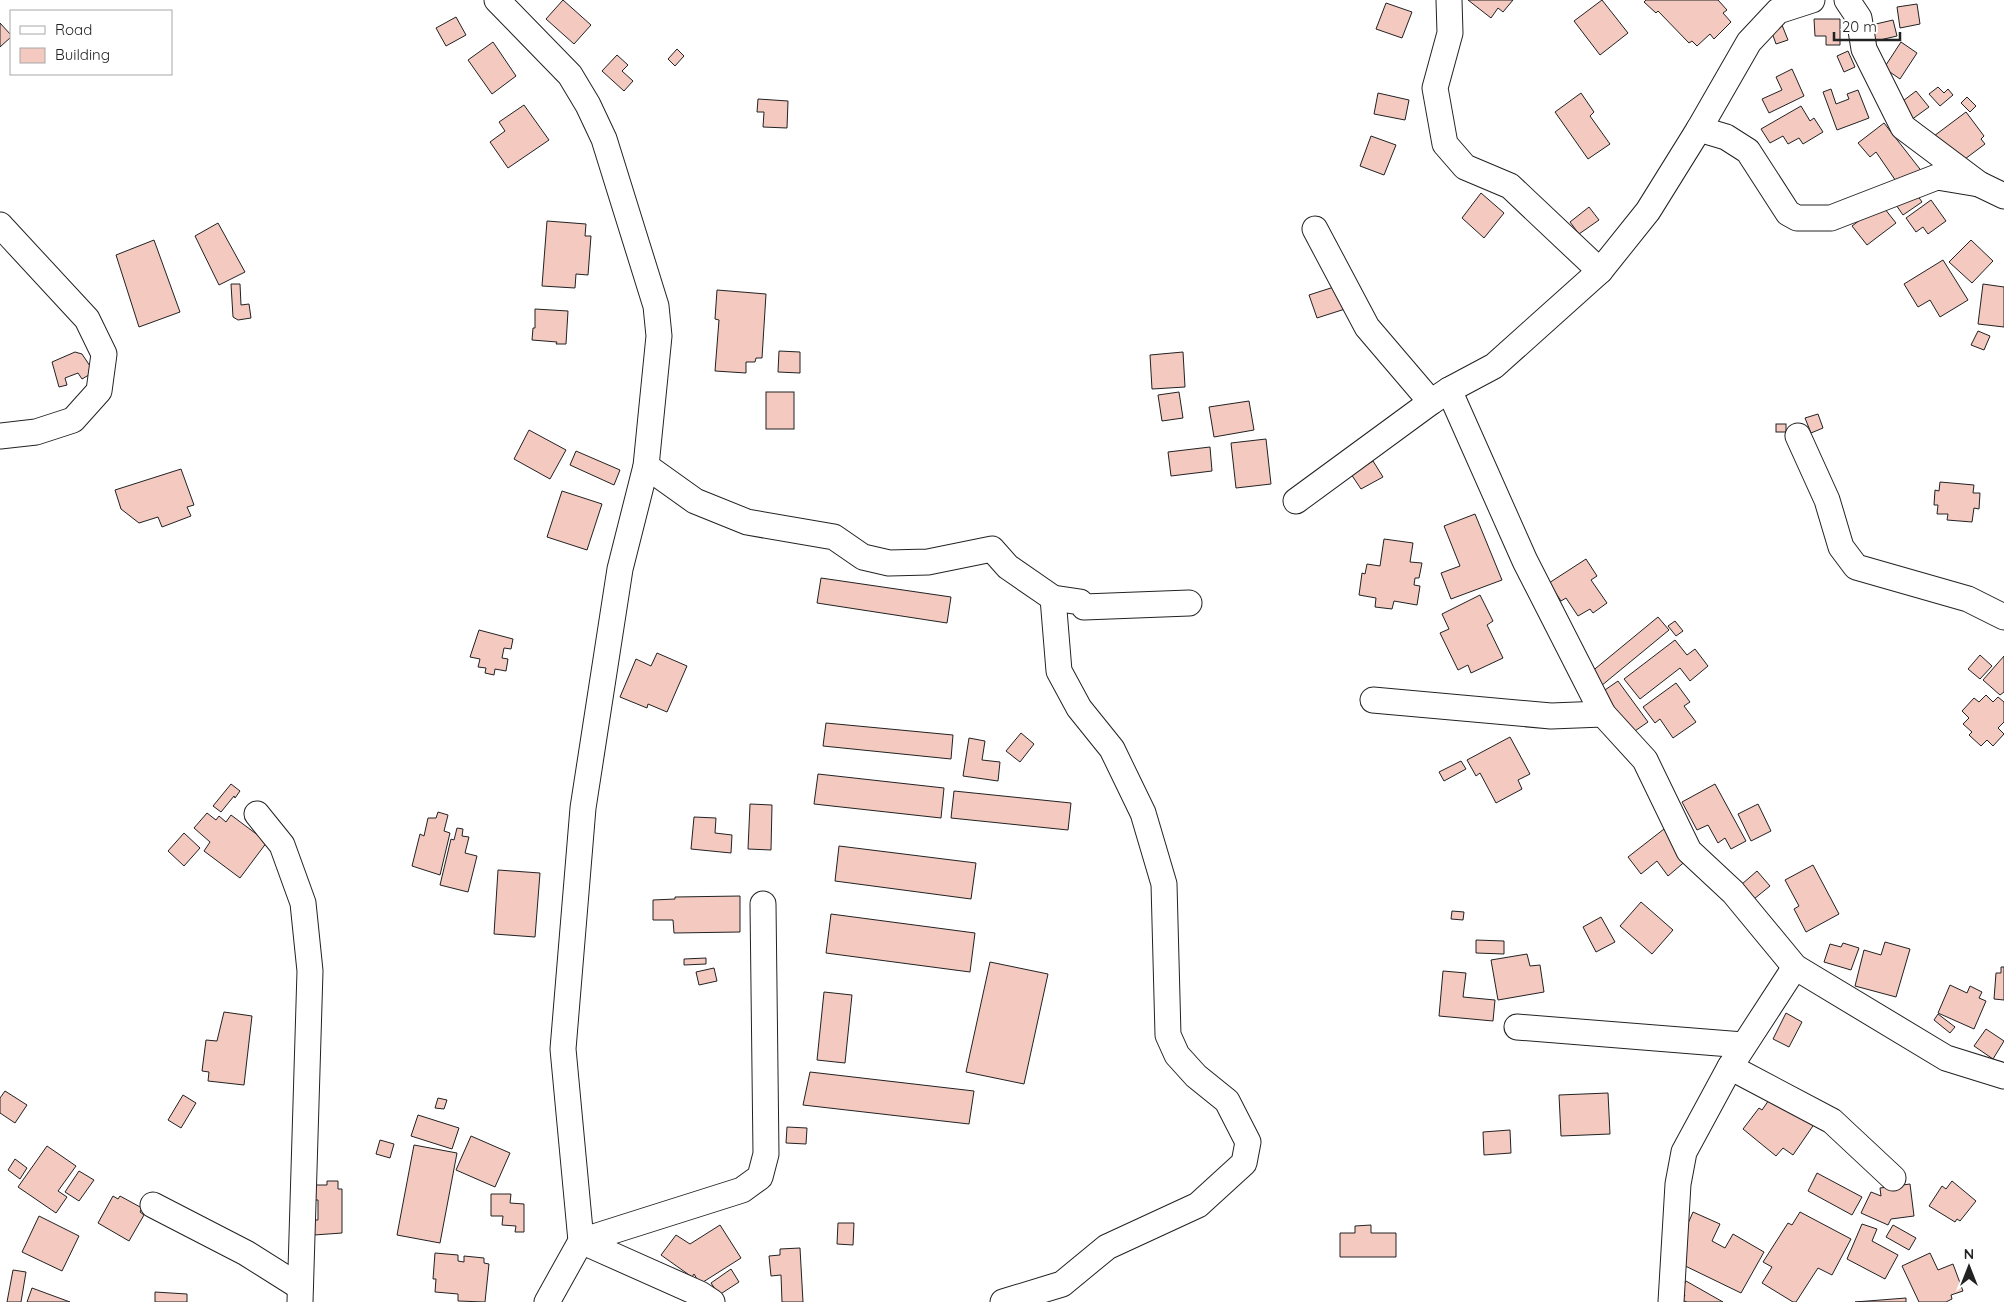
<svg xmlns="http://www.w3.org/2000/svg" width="2004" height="1302" font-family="Quicksand,sans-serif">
	<rect width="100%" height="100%" fill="#fff"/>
	<g fill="#f3c9c0" stroke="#222">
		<path d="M563 0 591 25 574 44 546 19Z"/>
		<path d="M1468 0H1513L1503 12 1498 8 1491 18Z"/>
		<path d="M1602 0 1628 33 1600 55 1574 21Z"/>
		<path d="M1646 0H1718L1727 10 1723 13 1731 22 1714 39 1710 34 1697 46 1692 41 1689 43 1658 11 1656 13 1644 2Z"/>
		<path d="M1386 3 1412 12 1402 38 1376 29Z"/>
		<path d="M1917 4 1920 24 1900 28 1897 7Z"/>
		<path d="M456 17 466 35 446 46 436 28Z"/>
		<path d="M1814 19H1840V45H1826V36H1815Z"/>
		<path d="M1893 20 1897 36 1867 43 1863 27Z"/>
		<path d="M0 23 11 35V37L0 47Z"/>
		<path d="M1782 25 1788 40 1776 44 1771 30Z"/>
		<path d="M493 42 516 76 492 94 468 60Z"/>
		<path d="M1901 42 1917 53 1900 79 1884 68Z"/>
		<path d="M677 49 684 56 675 66 668 59Z"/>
		<path d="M1848 51 1855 67 1844 72 1837 56Z"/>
		<path d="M617 55 628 65 622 71 633 81 624 91 602 71Z"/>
		<path d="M1792 69 1804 96 1769 113 1762 99 1782 90 1776 77Z"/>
		<path d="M1938 87 1944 93 1948 89 1953 95 1940 106 1929 94Z"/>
		<path d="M1831 89 1836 104 1849 99 1847 94 1858 90 1869 118 1837 130 1823 92Z"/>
		<path d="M1916 91 1929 107 1911 120 1899 104Z"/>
		<path d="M1378 93 1409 100 1405 120 1374 114Z"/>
		<path d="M1581 93 1594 112 1590 116 1610 144 1588 159 1555 112Z"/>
		<path d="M1967 97 1976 106 1970 112 1961 103Z"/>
		<path d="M758 99 788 101 787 128 763 127 764 112H757Z"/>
		<path d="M524 105 549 140 508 168 490 142 505 131 499 122Z"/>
		<path d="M1801 106 1810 121 1814 118 1823 132 1803 144 1799 138 1788 144 1783 136 1770 143 1761 129Z"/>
		<path d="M1966 112 1984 136 1981 139 1985 144 1957 165 1934 136Z"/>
		<path d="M1884 123 1923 173 1900 187 1876 152 1870 157 1858 143Z"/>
		<path d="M1371 136 1396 145 1384 175 1360 166Z"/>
		<path d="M1913 189 1922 202 1903 215 1894 202Z"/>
		<path d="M1481 193 1504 213 1484 238 1462 218Z"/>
		<path d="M1931 200 1946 221 1928 234 1923 227 1916 232 1906 218Z"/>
		<path d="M1881 204 1896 223 1867 245 1852 226Z"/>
		<path d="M1589 207 1599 220 1579 234 1570 222Z"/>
		<path d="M547 221 586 224 585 236H591L588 275 576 274 575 288 542 286Z"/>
		<path d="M218 223 245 272 219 285 195 236Z"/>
		<path d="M154 240 180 312 139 327 116 255Z"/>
		<path d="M1971 240 1993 261 1972 283 1949 262Z"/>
		<path d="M1943 260 1968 300 1940 317 1930 300 1918 307 1904 284Z"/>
		<path d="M231 284H240L241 305 249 304 251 318 238 320 233 317Z"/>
		<path d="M1983 284 2004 287V327L1978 324Z"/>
		<path d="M1337 286 1345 309 1317 318 1309 295Z"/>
		<path d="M717 290 766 294 762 358H756L755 362H746V373L715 371 719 320 715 319Z"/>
		<path d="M535 309 568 311 566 344H556L557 342 532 340 533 328H535Z"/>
		<path d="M1978 331 1990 336 1984 350 1971 345Z"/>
		<path d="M779 351 800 352V373L778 372Z"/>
		<path d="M75 352 82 354 94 372 82 379 78 373 65 378 67 385 59 387 52 362Z"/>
		<path d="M1183 352 1185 387 1152 389 1150 355Z"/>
		<rect x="766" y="392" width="28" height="37"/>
		<path d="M1179 392 1183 418 1162 421 1158 395Z"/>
		<path d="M1249 401 1254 430 1214 437 1209 407Z"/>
		<path d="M1818 414 1823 428 1811 433 1805 418Z"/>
		<rect x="1776" y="424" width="10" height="8"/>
		<path d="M529 430 566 450 550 479 514 459Z"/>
		<path d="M1266 439 1271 484 1236 488 1231 443Z"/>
		<path d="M1210 447 1212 471 1171 476 1168 452Z"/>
		<path d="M576 451 620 470 614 485 570 465Z"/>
		<path d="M1373 461 1383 477 1361 489 1351 474Z"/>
		<path d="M181 469 194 505 187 507 191 516 162 527 158 517 139 523 121 509 115 490Z"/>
		<path d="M1940 482 1974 485 1973 493H1980L1979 509 1974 508 1972 522 1947 520 1948 514H1937L1938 505H1934L1935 490 1939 491Z"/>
		<path d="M562 491 602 504 587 550 547 537Z"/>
		<path d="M1475 514 1502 580 1451 599 1441 573 1460 566 1444 526Z"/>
		<path d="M1384 539 1413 543 1410 562 1422 563 1419 578H1415L1414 585 1420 586 1417 605 1394 601 1392 609 1375 607 1376 598 1359 595 1362 573 1365 574 1367 564 1380 566Z"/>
		<path d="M1586 559 1597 576 1591 580 1607 603 1593 613 1590 609 1578 616 1566 598 1561 601 1549 583Z"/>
		<path d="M821 578 951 597 947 623 817 603Z"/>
		<path d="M1480 595 1493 621 1487 625 1503 658 1471 673 1468 665 1458 670 1440 633 1449 629 1442 614Z"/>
		<path d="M1658 617 1669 630 1601 686 1590 673Z"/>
		<path d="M1675 621 1683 631 1676 636 1668 626Z"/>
		<path d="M479 630 513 639 511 649 504 648 502 658 508 659 506 671 495 669 494 675 485 673 486 668 478 667 480 659 470 657Z"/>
		<path d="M1675 640 1687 655 1695 649 1708 666 1690 681 1680 668 1640 699 1624 679Z"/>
		<path d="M657 653 687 666 667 712 648 704 647 708 620 697 636 659 651 666Z"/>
		<path d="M1980 655 1992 666 1980 679 1968 669Z"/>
		<path d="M2004 656V692L2000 695 1983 680Z"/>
		<path d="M1618 681 1648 722 1632 733 1602 692Z"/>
		<path d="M1676 683 1690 702 1684 706 1696 722 1673 738 1660 719 1655 723 1643 707Z"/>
		<path d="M1986 695 1993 702 1998 697 2004 702V722L1998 728 2004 734 1993 746 1987 740 1981 746 1969 735 1972 732 1963 724 1969 718 1962 711 1974 698 1979 702Z"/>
		<path d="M826 723 953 735 951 759 823 746Z"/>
		<path d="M1021 733 1034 744 1020 762 1006 751Z"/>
		<path d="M1510 737 1530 774 1518 780 1522 789 1496 803 1480 773 1476 776 1467 760Z"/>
		<path d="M969 738 985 741 982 760 1000 762 998 781 963 776Z"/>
		<path d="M1461 761 1466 769 1444 781 1439 772Z"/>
		<path d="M818 774 944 788 941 818 814 804Z"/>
		<path d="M231 784 240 791 235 798 234 796 221 812 213 806Z"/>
		<path d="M1715 784 1746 841 1731 849 1725 838 1718 843 1708 825 1697 830 1682 802Z"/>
		<path d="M954 791 1071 803 1068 830 951 818Z"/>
		<path d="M750 804 772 805 771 850 748 849Z"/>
		<path d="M1758 804 1771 831 1751 841 1738 814Z"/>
		<path d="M438 812 448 815 444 831 450 833 440 875 412 866 420 834 424 836 428 818H436Z"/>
		<path d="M207 813 216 820 219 816 226 822 231 815 267 842 240 878 204 851 210 842 194 828Z"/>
		<path d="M694 817 716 818 715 833 732 835 731 853 691 849Z"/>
		<path d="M457 828 463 829 462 836 469 837 465 853 477 856 468 892 440 885 451 839 454 840Z"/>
		<path d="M1664 829 1688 859 1668 876 1657 861 1641 874 1628 857Z"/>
		<path d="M184 833 200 848 184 866 168 851Z"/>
		<path d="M839 846 976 863 971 899 835 881Z"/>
		<path d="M1813 865 1839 914 1806 932 1794 909 1799 906 1785 880Z"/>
		<path d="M498 870 540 873 535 937 494 934Z"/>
		<path d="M1757 871 1770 886 1754 899 1742 884Z"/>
		<path d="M740 896V932L674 933 673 920H653V900L675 899V897Z"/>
		<path d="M1641 902 1673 930 1652 954 1620 926Z"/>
		<path d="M1452 911 1464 912 1463 920 1451 919Z"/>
		<path d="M831 914 975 933 970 972 826 953Z"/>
		<path d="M1601 917 1615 942 1596 952 1583 927Z"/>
		<path d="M1476 940 1504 941V954L1476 953Z"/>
		<path d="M1885 942 1910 949 1896 997 1855 986 1864 950 1881 955Z"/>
		<path d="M1843 943 1859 948 1851 970 1824 962 1830 944 1841 947Z"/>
		<path d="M1527 954 1530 966 1540 965 1544 992 1498 1000 1491 960Z"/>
		<path d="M706 958V964L684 965V959Z"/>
		<path d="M990 962 1048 974 1024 1084 966 1072Z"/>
		<path d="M2001 967H2004V1000L1994 999 1996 973H2001Z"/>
		<path d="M714 968 717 981 699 985 696 972Z"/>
		<path d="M1443 971 1466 973 1463 997 1495 1000 1493 1021 1439 1016Z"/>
		<path d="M1950 985 1967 993 1970 986 1982 992 1979 998 1986 1001 1974 1029 1938 1013Z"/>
		<path d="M824 992 852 995 845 1063 817 1060Z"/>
		<path d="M224 1012 252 1016 244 1085 208 1081 209 1072 202 1071 206 1040 217 1041Z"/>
		<path d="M1786 1013 1802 1022 1789 1047 1773 1039Z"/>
		<path d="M1938 1014 1955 1027 1950 1033 1934 1020Z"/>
		<path d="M1986 1029 2004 1041 1993 1059 1974 1046Z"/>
		<path d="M810 1072 974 1091 969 1124 803 1105Z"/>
		<path d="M5 1091 27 1105 15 1123 0 1113V1098Z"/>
		<path d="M1608 1093 1610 1134 1561 1136 1559 1095Z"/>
		<path d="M183 1095 196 1103 181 1128 168 1120Z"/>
		<path d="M1771 1097 1815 1123 1793 1155 1783 1148 1776 1156 1743 1129 1759 1108 1762 1110Z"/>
		<path d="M438 1098 447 1100 444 1109 435 1108Z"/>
		<path d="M418 1115 459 1128 452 1149 411 1136Z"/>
		<path d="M787 1127 807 1128 806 1144 786 1143Z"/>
		<path d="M1510 1130 1511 1153 1484 1155 1483 1132Z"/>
		<path d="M471 1136 510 1153 495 1187 456 1170Z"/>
		<path d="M380 1140 394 1144 390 1158 376 1154Z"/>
		<path d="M414 1145 457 1153 440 1243 397 1235Z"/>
		<path d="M47 1146 76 1166 58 1191 67 1197 56 1213 18 1187Z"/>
		<path d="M15 1159 27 1168 20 1179 8 1170Z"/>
		<path d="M79 1171 94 1180 79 1201 65 1192Z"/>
		<path d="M1817 1173 1862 1197 1852 1215 1808 1191Z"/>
		<path d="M327 1181H338V1189H342V1233L314 1235V1220H318V1200H315V1185H327Z"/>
		<path d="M1952 1181 1976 1201 1960 1221 1957 1219 1955 1222 1929 1206 1942 1186 1946 1189Z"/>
		<path d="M1910 1184 1914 1216 1891 1219 1888 1225 1861 1213 1871 1192 1881 1196 1880 1188Z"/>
		<path d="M491 1194H511L510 1203 524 1204V1232H515L516 1226 502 1225 503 1216H491Z"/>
		<path d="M113 1196 118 1199 120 1196 142 1208 140 1212 144 1215 129 1241 98 1223Z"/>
		<path d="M1693 1212 1720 1224 1712 1241 1725 1248 1733 1234 1764 1252 1741 1293 1677 1262 1680 1242Z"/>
		<path d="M1800 1212 1851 1239 1832 1275 1818 1268 1796 1302H1793L1762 1283 1772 1267 1763 1262 1788 1223 1792 1225Z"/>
		<path d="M39 1216 79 1236 62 1271 22 1252Z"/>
		<path d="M838 1223H854L853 1245 837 1244Z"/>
		<path d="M1862 1224 1877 1229 1872 1241 1898 1255 1885 1279 1847 1259Z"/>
		<path d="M720 1225 741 1258 700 1284 694 1274 692 1277 661 1255 676 1235 690 1244Z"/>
		<path d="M1371 1225V1233H1396V1257H1340V1233H1355V1226Z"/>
		<path d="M1893 1225 1916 1238 1909 1250 1886 1237Z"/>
		<path d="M800 1248 803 1302H782L781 1275 771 1276 769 1256 780 1255V1249Z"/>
		<path d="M435 1253 458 1255V1261L464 1262V1256L484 1258V1263L489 1264 485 1302 458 1301V1294L435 1292 436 1279H433Z"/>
		<path d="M1930 1253 1938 1270 1953 1264 1963 1291 1951 1295 1952 1299 1946 1302H1919L1902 1266Z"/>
		<path d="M731 1269 739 1282 719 1295 711 1283Z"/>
		<path d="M13 1270 26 1272 21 1302H7Z"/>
		<path d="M1686 1281 1723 1302H1687L1682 1300 1685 1295 1680 1292Z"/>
		<path d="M32 1288 70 1302H27Z"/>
		<path d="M155 1292 187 1294V1302H155Z"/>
		<path d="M1906 1298V1302H1855Z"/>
	</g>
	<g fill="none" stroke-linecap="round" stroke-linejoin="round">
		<defs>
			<g id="minor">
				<path d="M497 0 570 75 588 105 604 139 656 306 659 336 646 466 620 569 583 808 563 1049 581 1241 547 1302"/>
				<path d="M1449 0 1450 33 1435 88 1445 144 1465 167 1510 186 1600 271"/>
				<path d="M1847 0 1859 18 1864 49 1903 127 1979 184 2004 196"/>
				<path d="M1699 129 1726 137 1748 151 1788 213 1797 218H1831L1937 177 1979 184"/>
				<path d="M0 225 87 319 104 354 99 391 73 420 36 432 0 436"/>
				<path d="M1315 229 1367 327 1431 402"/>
				<path d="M1449 390 1525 561 1603 714 1645 760 1689 851 1733 892 1795 967 1946 1058 2004 1076"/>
				<path d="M1798 436 1827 500 1841 547 1856 567 1968 599 2004 617"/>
				<path d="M646 466 695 501 747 522 834 537 863 557 889 563 928 562 992 549 1008 567 1053 598 1080 602 1084 607 1189 603"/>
				<path d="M1296 501 1431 402 1449 390 1494 366 1600 271 1648 211 1699 129 1749 42 1778 11 1812 0"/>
				<path d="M1373 700 1551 716 1603 714"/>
				<path d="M257 814 282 845 303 903 310 971 300 1302"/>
				<path d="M1517 1027 1743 1045"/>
				<path d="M1730 1067 1832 1121 1893 1178"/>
				<path d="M153 1205 246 1253 300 1287"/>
				<path d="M581 1241 742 1190 760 1177 766 1154 763 904"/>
				<path d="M581 1241 700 1294 712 1302"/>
				<path d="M1003 1302 1062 1284 1107 1247 1198 1205 1244 1163 1248 1142 1227 1101 1196 1076 1177 1055 1168 1035 1164 884 1143 813 1112 749 1079 708 1059 671 1053 598"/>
				<path d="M1671 1302 1678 1184 1684 1152 1730 1067 1795 967"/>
			</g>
		</defs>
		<use href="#minor" stroke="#222" stroke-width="27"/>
		<use href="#minor" stroke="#fff" stroke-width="25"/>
	</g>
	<rect x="10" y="10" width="162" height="65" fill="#ffffff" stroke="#a7a7a7"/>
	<rect x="20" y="26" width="25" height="8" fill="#ffffff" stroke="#a7a7a7"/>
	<text x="55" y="35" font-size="15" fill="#222222">Road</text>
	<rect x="20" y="48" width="25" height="15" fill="#f3c9c0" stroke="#a7a7a7"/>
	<text x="55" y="60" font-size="15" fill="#222222">Building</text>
	<g transform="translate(1969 1267)" stroke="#ffffff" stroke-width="4" paint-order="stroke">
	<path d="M0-4L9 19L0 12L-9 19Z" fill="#222222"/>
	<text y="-8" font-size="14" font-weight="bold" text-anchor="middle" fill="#222222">N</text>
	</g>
	<path d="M1834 32v8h66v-8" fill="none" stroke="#222222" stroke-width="2.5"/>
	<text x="1842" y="32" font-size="15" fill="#222222" stroke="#ffffff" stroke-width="4" paint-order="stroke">20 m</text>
</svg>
